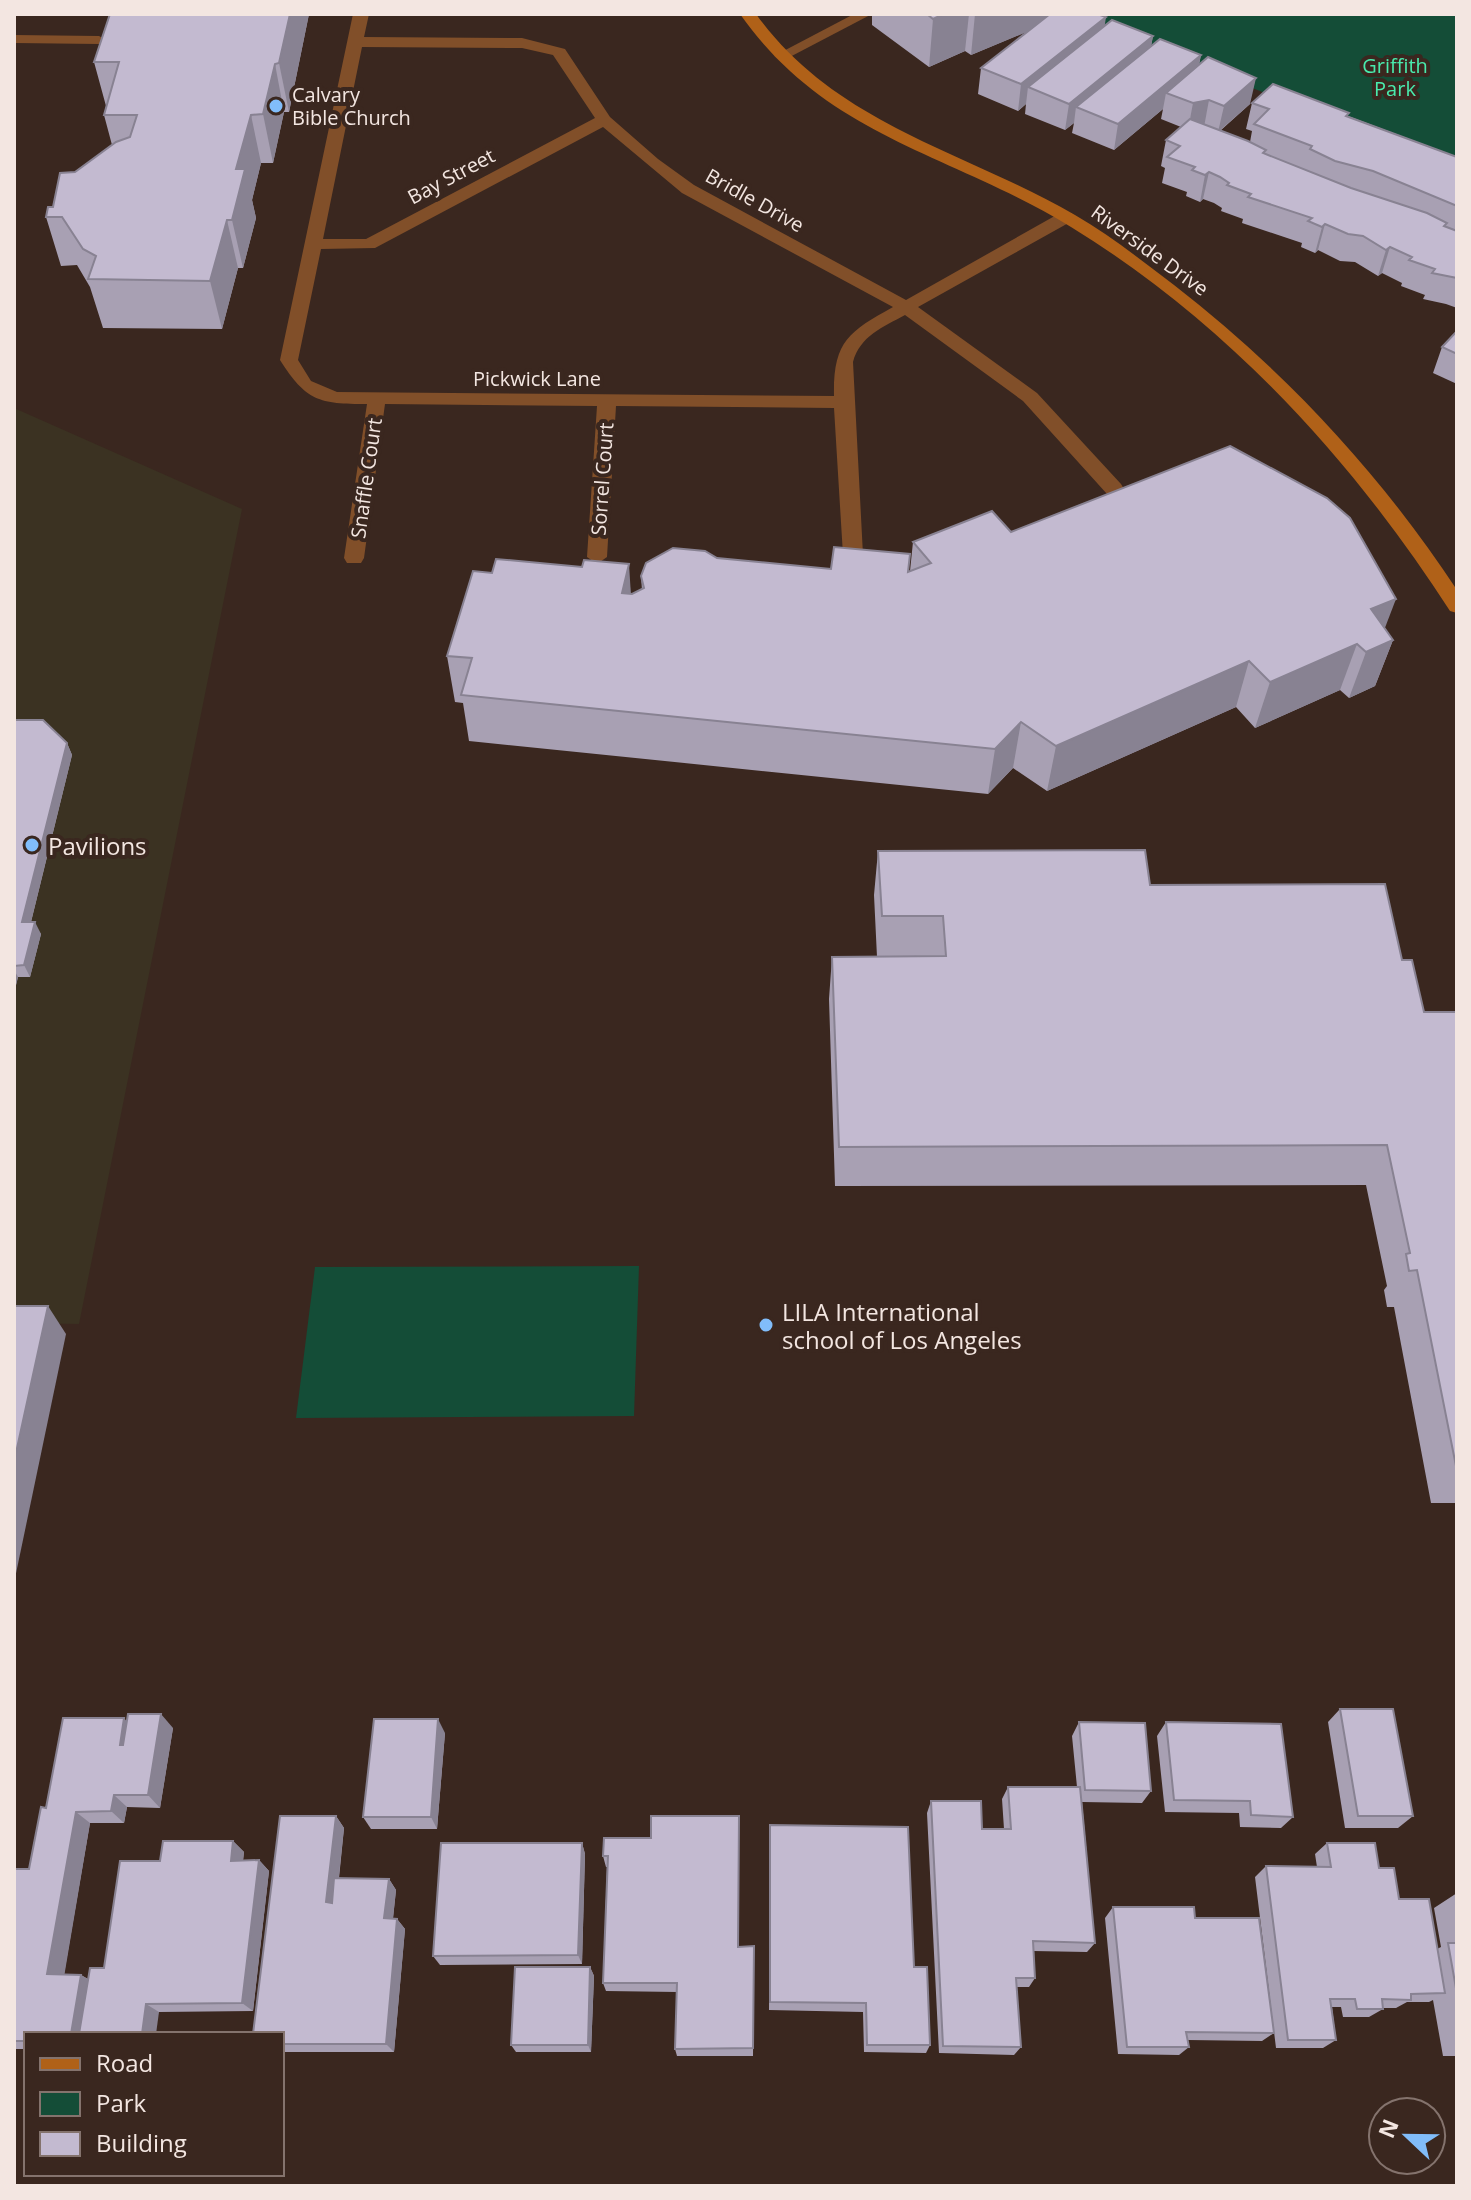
<svg xmlns="http://www.w3.org/2000/svg" width="1471" height="2200" font-family="'Open Sans',sans-serif">
	<rect width="100%" height="100%" fill="#3a271f"/>
	<path fill="#3b3222" d="M14 408 242 509 79 1324 14 1323Z"/>
	<g fill="#144d37">
		<path d="M1063 14H1457V168Z"/>
		<path d="M639 1266 634 1416 296 1418 315 1267Z"/>
	</g>
	<g fill="none" stroke-linecap="round" stroke-linejoin="round">
		<g fill="#814f29" fill-rule="evenodd">
			<path d="M854 14H872L786 59 774 56Z"/>
			<path d="M14 35 99 36 106 40 99 44 14 43Z"/>
		</g>
		<path fill="#814f29" fill-rule="evenodd" d="M353 14H369L364 37 522 38 565 49 610 117 658 159 694 185 906 300 1060 213H1072V221L918 307 1037 393 1121 484 1124 489 1121 494H1107L1023 401 905 315C883 327 860 336 853 362L863 555 860 560H846L843 555 834 408 616 406 607 557 597 564 587 557 597 406 385 404 364 558 361 563H347L344 558 367 404C319 404 306 401 280 360ZM362 47 522 48 553 55 595 118 366 239H323ZM603 127 682 193 893 307C848 332 833 342 834 396L337 392 311 381 298 360 321 249 375 248Z"/>
		<path fill="#b06118" fill-rule="evenodd" d="M740 14H756C836 125 963 150 1075 215 1110 235 1142 261 1174 285 1286 372 1379 472 1457 590V613L1450 611C1352 459 1226 322 1071 227 951 153 827 138 740 14Z"/>
	</g>
	<g fill="#a8a0b3">
		<path d="M110 14H309L289 112H284L273 163H261L252 200 256 218 243 268H238L222 329 103 328 90 287 77 265 61 266 46 217 75 172 112 145 104 115 106 106 94 62Z"/>
		<path d="M872 14H1097L1105 26 1153 36 1151 46 1201 55 1199 65 1250 104 1220 131 1250 142 1252 131 1246 129 1252 103 1348 116 1457 157V308L1446 304 1423 299 1425 295 1401 286 1402 283 1382 273 1378 276 1355 262 1340 261 1318 250 1315 253 1301 247 1302 243 1242 223 1243 219 1221 211 1222 208 1214 203 1203 199 1200 202 1186 196 1187 192 1162 183 1165 168 1161 166 1166 140 1181 127 1161 119 1163 109 1114 150 1072 133 1074 123 1065 130 1025 114 1026 104 1018 111 978 94 981 68 1028 31 971 55 965 51 929 67 872 25Z"/>
		<path d="M1457 331V384L1433 373 1442 347Z"/>
		<path d="M1011 532 1385 628 1393 640 1375 686 1349 698 1340 690 1255 728 1236 707 1047 791 1013 768 988 794 469 741 463 703 455 702 447 656 632 594 642 590 641 576 717 558 831 569 908 572 910 571 913 542Z"/>
		<path d="M14 720 67 743 72 755 31 922 41 934 30 977H18L14 993Z"/>
		<path d="M878 851 1150 885 1402 960 1424 1012H1457V1503H1431L1394 1307H1387L1384 1290 1387 1286 1366 1185 835 1186 829 999 832 957H877L874 895Z"/>
		<path d="M1340 1709 1413 1816 1398 1828H1345L1328 1722Z"/>
		<path d="M127 1722 173 1728 160 1808 127 1807 124 1823H90L64 1974 81 1975 88 1979 104 1968 160 1861 233 1841 244 1852 243 1860H259L269 1871 253 2011 159 2012 26 2034V2049H14V1869H29L46 1808Z"/>
		<path d="M1079 1722 1151 1791 1142 1803 1082 1802 1095 1943 1087 1952 1033 1951 1035 1978 1029 1987H1016L1021 2047 1014 2055 939 2053 927 1813 931 1801 982 1829H1004L1002 1799 1008 1787H1077L1072 1736Z"/>
		<path d="M1166 1722 1293 1817 1281 1828 1240 1827 1239 1813 1165 1812 1157 1736Z"/>
		<path d="M445 1733 437 1829H371L363 1817Z"/>
		<path d="M336 1816 344 1828 339 1878 389 1879 396 1890 393 1918 397 1919 405 1929 394 2052H282V2034Z"/>
		<path d="M770 1825 914 1967 930 2045 926 2053 864 2052 863 2012 769 2010Z"/>
		<path d="M604 1838 738 1947 754 1946 753 2056H677L675 2049 677 1992 606 1991 603 1983 607 1867H606L603 1856Z"/>
		<path d="M582 1843 585 1854 582 1964 440 1965 433 1956Z"/>
		<path d="M1327 1843 1379 1868 1399 1899 1437 1949 1441 1947 1434 1908 1457 1893V2056H1443L1433 2000 1429 2002H1407L1396 2008H1383V2009L1369 2017H1343L1341 2007H1332L1336 2040 1323 2048H1276L1255 1877 1266 1866 1317 1867 1315 1854Z"/>
		<path d="M1113 1907 1274 2033 1262 2041 1188 2040 1189 2047 1179 2055 1118 2054 1105 1918Z"/>
		<path d="M590 1967 594 1976 591 2052H516L511 2045Z"/>
	</g>
	<g fill="#888292">
		<path d="M290 14H309L289 112 279 63Z"/>
		<path d="M944 14H969L965 51 929 67 933 19Z"/>
		<path d="M975 14H1052L1051 22 971 55Z"/>
		<path d="M1106 17 1102 44 1028 87 1026 104 1018 111 1021 84Z"/>
		<path d="M1153 36 1148 62 1076 107 1074 123 1065 130 1069 104Z"/>
		<path d="M1201 55 1195 81 1166 93 1163 109 1114 150 1118 124Z"/>
		<path d="M275 64 284 112 273 163 263 114Z"/>
		<path d="M1256 78 1250 104 1218 132 1224 106Z"/>
		<path d="M1209 100 1204 127 1188 130 1193 103Z"/>
		<path d="M251 115 261 163 252 200 256 218 243 268 232 220 236 169Z"/>
		<path d="M1209 172 1203 199 1200 202 1205 175Z"/>
		<path d="M227 220 238 268 222 329 210 281Z"/>
		<path d="M1325 224 1318 250 1315 253 1322 227Z"/>
		<path d="M1390 247 1382 273 1378 276 1386 250Z"/>
		<path d="M629 564 632 611 622 593Z"/>
		<path d="M1396 599 1378 646 1371 609Z"/>
		<path d="M1393 640 1375 686 1349 698 1366 652Z"/>
		<path d="M1357 644 1340 690 1255 728 1270 682Z"/>
		<path d="M1249 661 1236 707 1047 791 1056 746Z"/>
		<path d="M1021 722 1013 768 988 794 995 749Z"/>
		<path d="M67 743 72 755 28 934 22 922Z"/>
		<path d="M35 922 41 934 30 977 24 965Z"/>
		<path d="M14 970 18 977 14 993Z"/>
		<path d="M48 1306 66 1334 14 1583V1462Z"/>
		<path d="M161 1714 173 1728 160 1808 148 1795Z"/>
		<path d="M124 1718 136 1732 133 1758 120 1745Z"/>
		<path d="M438 1719 445 1733 437 1829 431 1817Z"/>
		<path d="M114 1795 127 1807 124 1823 111 1811Z"/>
		<path d="M76 1812 90 1823 63 1983 47 1974Z"/>
		<path d="M336 1816 344 1828 335 1913 326 1902Z"/>
		<path d="M233 1841 244 1852 242 1872 231 1861Z"/>
		<path d="M582 1843 585 1854 582 1964 578 1955Z"/>
		<path d="M259 1860 269 1871 253 2011 242 2003Z"/>
		<path d="M389 1879 396 1890 392 1928 384 1918Z"/>
		<path d="M397 1919 405 1929 394 2052 386 2044Z"/>
		<path d="M590 1967 594 1976 591 2052 588 2045Z"/>
		<path d="M81 1975 96 1984 87 2034H71Z"/>
		<path d="M146 2004 159 2012 156 2034H142Z"/>
	</g>
	<g fill="#c3bad0" stroke="#888292" stroke-width="2">
		<path d="M110 14H290L279 63 275 64 263 114 251 115 236 169H245L232 220H227L210 281 88 279 96 256 83 249 62 217H46L48 207H53L60 173 75 172 116 142 130 137 137 115H104L119 62H94Z"/>
		<path d="M927 14H944L933 19Z"/>
		<path d="M1050 14H1097L1106 17 1021 84 981 68Z"/>
		<path d="M1112 20 1153 36 1069 104 1028 87Z"/>
		<path d="M1160 39 1201 55 1118 124 1076 107Z"/>
		<path d="M1208 57 1256 78 1224 106 1209 100 1193 103 1166 93Z"/>
		<path d="M1273 84 1349 113 1346 116 1457 157V206L1373 171 1335 161 1310 149 1312 146 1254 124 1269 109 1252 103Z"/>
		<path d="M1190 119 1248 141 1266 150 1263 153 1351 188 1427 213 1447 223 1444 226 1457 231V278L1432 273 1435 269 1409 260 1412 257 1390 247 1386 250 1363 236 1348 234 1325 224 1322 227 1308 221 1312 218 1248 197 1251 194 1227 185 1229 183 1220 177 1209 172 1205 175 1192 170 1195 167 1167 157 1180 146 1166 140Z"/>
		<path d="M1457 331V354L1442 347Z"/>
		<path d="M1230 446 1327 498 1350 518 1396 599 1371 609 1393 640 1366 652 1357 644 1270 682 1249 661 1056 746 1021 722 995 749 461 695 472 658 447 656 473 571 492 573 496 559 582 567 584 560 629 564 622 593 632 594 644 588 641 576 646 563 673 548 705 551 717 558 831 569 834 547 910 554 908 572 931 563 913 542 992 511 1011 532Z"/>
		<path d="M14 720H43L67 743 22 922H35L24 965 14 966Z"/>
		<path d="M1145 850 1150 885 1385 884 1402 960H1412L1424 1012H1457V1471L1417 1270 1409 1271 1406 1254 1410 1253 1387 1145 839 1147 832 957 946 956 943 916H882L878 851Z"/>
		<path d="M14 1306H48L14 1462Z"/>
		<path d="M1340 1709H1393L1413 1816H1358Z"/>
		<path d="M128 1714H161L148 1795H114L111 1811 76 1812 47 1974 81 1975 71 2034H26V2041H14V1869H29L41 1807 46 1808 63 1718H124L120 1745H123Z"/>
		<path d="M374 1719H438L431 1817H363Z"/>
		<path d="M1079 1722 1145 1723 1151 1791 1085 1790Z"/>
		<path d="M1166 1722 1281 1724 1293 1817 1251 1815 1250 1801 1174 1800Z"/>
		<path d="M1008 1787H1080L1095 1943 1033 1941 1035 1978H1016L1021 2047 943 2046 931 1801H981L982 1829H1011Z"/>
		<path d="M280 1816H336L326 1902 332 1903 334 1878 389 1879 384 1918 397 1919 386 2044H282V2034H253Z"/>
		<path d="M651 1816H739L738 1947 754 1946 753 2048 675 2049 677 1983H603L608 1856H603L604 1838H651Z"/>
		<path d="M770 1825 908 1827 914 1967H927L930 2045H867L866 2003 770 2002Z"/>
		<path d="M163 1841H233L231 1861 259 1860 242 2003 146 2004 142 2034H79L90 1968H104L120 1861H160Z"/>
		<path d="M441 1843H582L578 1955 433 1956Z"/>
		<path d="M1327 1843H1375L1379 1868H1394L1399 1899H1429L1445 1993 1411 1994V2000L1382 1999 1383 2009H1357L1355 1999H1330L1336 2040H1288L1266 1866 1331 1867Z"/>
		<path d="M1113 1907H1194L1195 1918H1259L1274 2033 1186 2032 1189 2047H1127Z"/>
		<path d="M1448 1943H1457V1994Z"/>
		<path d="M515 1967H590L588 2045H511Z"/>
	</g>
	<g fill="#81bdfa" stroke="#3a271f" stroke-width="3">
		<circle cx="276" cy="106" r="8"/>
		<circle cx="32" cy="845" r="8"/>
		<circle cx="766" cy="1325" r="8"/>
	</g>
	<g text-anchor="middle" dominant-baseline="central" stroke-width="8" stroke-linejoin="round" paint-order="stroke">
		<g font-size="20" fill="#49ebad" stroke="#3a271f">
			<text x="1395" y="65">Griffith<tspan x="1395" dy="23">Park</tspan></text>
		</g>
		<g font-size="20" fill="#f3e6e1" stroke="#3a271f" text-anchor="start">
			<text x="292" y="94">Calvary<tspan x="292" dy="23">Bible Church</tspan></text>
		</g>
		<g font-size="20" fill="#f3e6e1" stroke="#3a271f">
			<text transform="translate(451 176) rotate(-28)">Bay Street</text>
			<text transform="translate(755 200) rotate(29)">Bridle Drive</text>
			<text transform="translate(1150 250) rotate(36)">Riverside Drive</text>
			<text x="537" y="378">Pickwick Lane</text>
			<text transform="translate(366 478) rotate(-82)">Snaffle Court</text>
			<text transform="translate(602 479) rotate(-86)">Sorrel Court</text>
		</g>
		<g font-size="24" fill="#f3e6e1" stroke="#3a271f" text-anchor="start">
			<text x="48" y="845">Pavilions</text>
			<text x="782" y="1311">LILA International<tspan x="782" dy="28">school of Los Angeles</tspan></text>
		</g>
	</g>
	<rect width="1471" height="2200" fill="none" stroke="#f3e6e1" stroke-width="32"/>
	<rect x="24" y="2032" width="260" height="144" fill="#3a271f" stroke="#84736d" stroke-width="2"/>
	<rect x="40" y="2058" width="40" height="12" fill="#b06118" stroke="#84736d" stroke-width="2"/>
	<text x="96" y="2072" font-size="24" fill="#f3e6e1">Road</text>
	<rect x="40" y="2092" width="40" height="24" fill="#144d37" stroke="#84736d" stroke-width="2"/>
	<text x="96" y="2112" font-size="24" fill="#f3e6e1">Park</text>
	<rect x="40" y="2132" width="40" height="24" fill="#c3bad0" stroke="#84736d" stroke-width="2"/>
	<text x="96" y="2152" font-size="24" fill="#f3e6e1">Building</text>
	<g transform="translate(1407 2136) rotate(292)"><circle r="38" fill="#3a271f" stroke="#84736d" stroke-width="2"/>
	<path d="M0-6L14 30L0 20L-14 30Z" fill="#81bdfa"/>
	<text y="-12" font-size="22" font-weight="bold" text-anchor="middle" fill="#f3e6e1">N</text>
	</g>
</svg>
